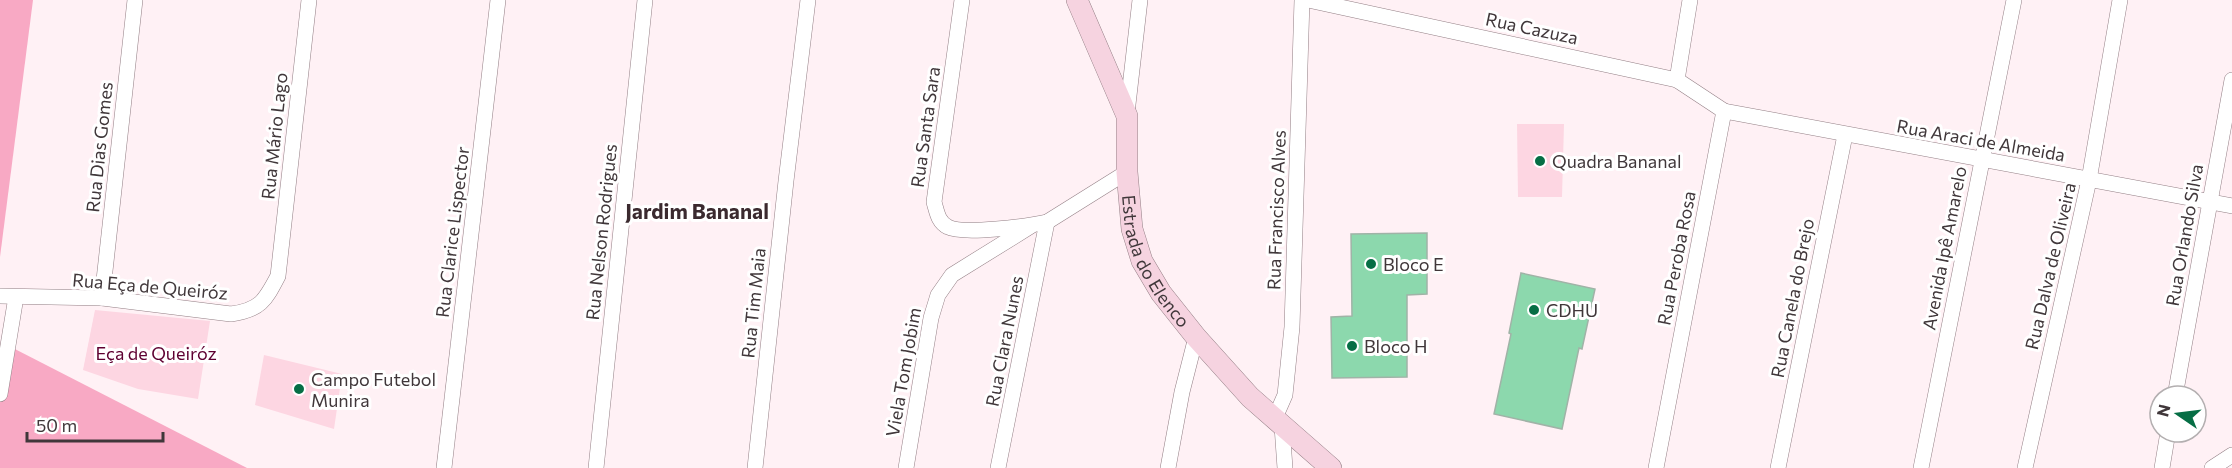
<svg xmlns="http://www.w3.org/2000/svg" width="2232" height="468" font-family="Commissioner,sans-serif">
	<rect width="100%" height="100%" fill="#fff1f5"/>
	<g fill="#fdd6e2">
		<path d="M1517 124H1564L1562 197H1518Z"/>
		<path d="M95 310 210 321 198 399 138 389 83 370Z"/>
		<path d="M264 355 342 374 334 429 255 405Z"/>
	</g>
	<g fill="#f8a9c4">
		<path d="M0 0H33L0 257Z"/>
		<path d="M3 343 9 346 247 468H0V344Z"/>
	</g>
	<g fill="#8cd8ad" stroke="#a0b3a7" stroke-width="1.5">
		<path d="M1427 233V294L1407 295V377L1332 378 1331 317 1352 316 1351 234Z"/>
		<path d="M1521 273 1595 289 1582 349 1579 348 1562 429 1494 414 1511 334 1509 333Z"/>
	</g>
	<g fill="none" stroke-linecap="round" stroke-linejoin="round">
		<defs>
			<g id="street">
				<path d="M962 0 934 202C937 212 938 222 948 227 963 235 1029 226 1047 222L1127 172"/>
				<path d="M1308 0 1677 80 1724 111 1656 468"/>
				<path d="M1677 80 1690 0"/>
				<path d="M1724 111 2232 206"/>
				<path d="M1127 113 1140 0"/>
				<path d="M0 296 102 298 231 314C260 310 265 301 278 276L309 0"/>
				<path d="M102 298 135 0"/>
				<path d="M0 394 16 297"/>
				<path d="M2175 396 2232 80"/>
				<path d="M1274 420 1285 395 1292 327 1302 0"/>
				<path d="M1282 426 1285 468"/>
				<path d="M444 468 498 0"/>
				<path d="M596 468 645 0"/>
				<path d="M755 468 786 181 808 0"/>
				<path d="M906 468 931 318 938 295 952 275 1031 226"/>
				<path d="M998 468 1047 222"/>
				<path d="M1168 468 1182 392 1196 337"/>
				<path d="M1778 468 1845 135"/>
				<path d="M1921 468 2014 0"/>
				<path d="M2025 468 2089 180 2120 0"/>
				<path d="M2162 468 2168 432"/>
				<path d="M2212 468 2232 455"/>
			</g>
			<g id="secondary">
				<path id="s1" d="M1077 0 1127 116V172L1132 229 1142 261 1161 293 1196 337 1250 397 1331 468"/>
			</g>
		</defs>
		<use href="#street" stroke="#937f85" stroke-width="16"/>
		<use href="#secondary" stroke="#937f85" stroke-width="22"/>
		<use href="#street" stroke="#fff" stroke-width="15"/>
		<use href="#secondary" stroke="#f6d3e0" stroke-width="21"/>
	</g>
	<g fill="#066e45" stroke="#fff" stroke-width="2">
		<circle cx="1540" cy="161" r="6"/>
		<circle cx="1371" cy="264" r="6"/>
		<circle cx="1534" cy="310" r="6"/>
		<circle cx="1352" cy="346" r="6"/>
		<circle cx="299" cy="389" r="6"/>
	</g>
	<g text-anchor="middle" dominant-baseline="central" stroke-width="6" stroke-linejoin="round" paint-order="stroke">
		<g font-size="18" fill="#40373a" stroke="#fff">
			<text transform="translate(1532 28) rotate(12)">Rua Cazuza</text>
			<text transform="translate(925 127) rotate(-82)">Rua Santa Sara</text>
			<text transform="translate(274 136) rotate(-84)">Rua Mário Lago</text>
			<text transform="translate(1981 140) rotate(10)">Rua Araci de Almeida</text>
			<text transform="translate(99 147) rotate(-84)">Rua Dias Gomes</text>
			<text transform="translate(1276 210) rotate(-88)">Rua Francisco Alves</text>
			<text transform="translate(452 232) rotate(-83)">Rua Clarice Lispector</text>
			<text transform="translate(601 232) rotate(-84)">Rua Nelson Rodrigues</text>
			<text transform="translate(2184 235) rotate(-80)">Rua Orlando Silva</text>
			<text transform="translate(1944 248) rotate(-79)">Avenida Ipê Amarelo</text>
			<text transform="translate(1676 258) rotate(-79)">Rua Peroba Rosa</text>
			<text stroke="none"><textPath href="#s1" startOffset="278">Estrada do Elenco</textPath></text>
			<text transform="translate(2050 266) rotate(-77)">Rua Dalva de Oliveira</text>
			<text transform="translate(150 286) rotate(5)">Rua Eça de Queiróz</text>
			<text transform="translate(1792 298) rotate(-79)">Rua Canela do Brejo</text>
			<text transform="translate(753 303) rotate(-84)">Rua Tim Maia</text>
			<text transform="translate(1004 341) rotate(-79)">Rua Clara Nunes</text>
			<text transform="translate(903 372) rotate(-80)">Viela Tom Jobim</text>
		</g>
		<g font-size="18" fill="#40373a" stroke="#fff" text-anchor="start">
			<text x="1552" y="161">Quadra Bananal</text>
			<text x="1383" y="264">Bloco E</text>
			<text x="1546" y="310">CDHU</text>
			<text x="1364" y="346">Bloco H</text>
			<text x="311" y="379">Campo Futebol<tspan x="311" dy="21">Munira</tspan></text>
		</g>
		<g font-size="18" fill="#5e0031" stroke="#fff">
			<text x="156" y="353">Eça de Queiróz</text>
		</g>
		<g font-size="21" font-weight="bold" fill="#3b2a2f" stroke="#fff">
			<text x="697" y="210">Jardim Bananal</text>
		</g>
	</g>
	<g transform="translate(2178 414) rotate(284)"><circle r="28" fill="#ffffff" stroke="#b3afb0" stroke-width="1.5"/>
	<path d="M0-4.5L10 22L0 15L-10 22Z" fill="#066e45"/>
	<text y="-9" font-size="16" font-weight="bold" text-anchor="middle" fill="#40373a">N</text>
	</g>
	<path d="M27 432v9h136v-9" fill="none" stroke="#40373a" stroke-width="3"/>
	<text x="36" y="432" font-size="18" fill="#40373a" stroke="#ffffff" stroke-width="4.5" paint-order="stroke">50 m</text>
</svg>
